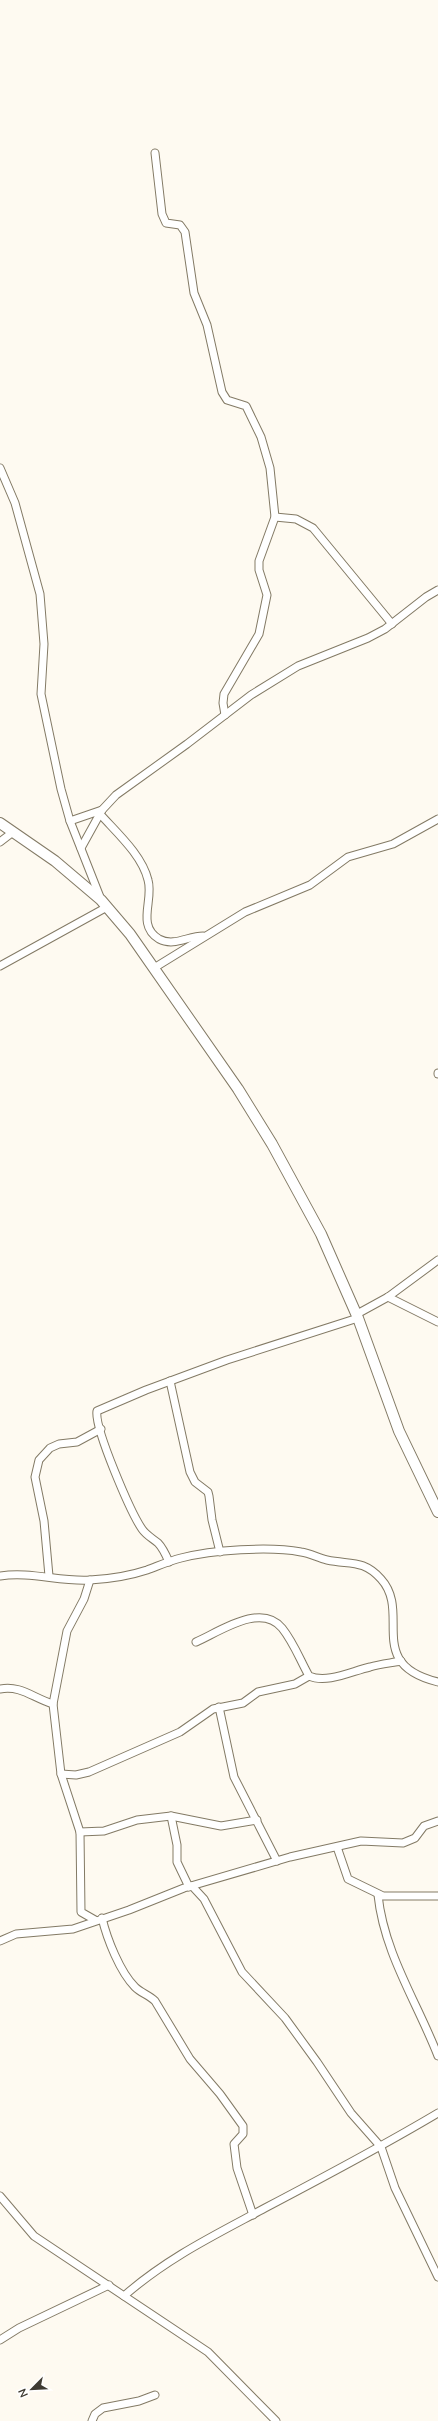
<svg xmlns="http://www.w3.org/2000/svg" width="438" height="2421" font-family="Mulish,sans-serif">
	<rect width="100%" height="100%" fill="#fefaf1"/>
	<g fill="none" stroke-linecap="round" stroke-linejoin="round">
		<defs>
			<g id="street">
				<path d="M155 153 162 214 166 223 180 225 185 232 194 293 207 325 222 392 227 400 246 406 261 437 270 468 275 517 259 561V570L267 595 259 634 224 694 223 703 225 715"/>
				<path d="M0 468 15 503 40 594 44 644 41 694 61 789 70 821 100 897"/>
				<path d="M275 517 296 519 313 528 392 624"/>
				<path d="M100 814C117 833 142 855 148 880 154 900 136 925 159 939 174 947 188 936 203 936"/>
				<path d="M70 821 102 810"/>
				<path d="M0 842 13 832"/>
				<path d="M81 848 102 810 116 795 187 744 251 695 298 666 368 638 385 629 426 597 438 590"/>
				<path d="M0 966 107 907"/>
				<path d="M154 968 245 912 310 885 348 857 393 844 438 819"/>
				<path d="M438 1073V1074"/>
				<path d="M388 1297 438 1322"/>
				<path d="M357 1314 388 1297 438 1260"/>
				<path d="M170 1381 190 1472 195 1482 208 1492 209 1496 212 1520 220 1552"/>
				<path d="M169 1562C166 1555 163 1548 158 1543 152 1538 146 1535 142 1529 131 1513 94 1428 97 1411L146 1390 227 1360 358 1318"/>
				<path d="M0 1576C30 1571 60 1582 90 1580 109 1579 129 1576 147 1570 158 1566 169 1561 181 1558 212 1550 269 1546 301 1552 310 1553 318 1558 327 1560 350 1565 363 1559 381 1579 412 1613 364 1664 438 1682"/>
				<path d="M49 1576 44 1521 35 1477 39 1460 50 1448 59 1444 77 1442 101 1429"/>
				<path d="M90 1580 84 1599 67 1631 53 1704 61 1774 80 1832 81 1912 95 1920"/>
				<path d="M196 1642C219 1632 261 1602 282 1628 294 1643 300 1660 309 1676 327 1684 352 1671 370 1667 380 1664 391 1663 401 1661"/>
				<path d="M0 1689C21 1685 33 1698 53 1704"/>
				<path d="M219 1707 234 1777 277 1861"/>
				<path d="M61 1774 76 1775 89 1772 180 1732 213 1709 243 1703 258 1692 295 1684 309 1676"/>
				<path d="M171 1816 177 1845V1862L189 1887"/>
				<path d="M80 1832 104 1831 137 1820 171 1816 221 1826 257 1820"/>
				<path d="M337 1847 348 1879 383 1896H438"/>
				<path d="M192 1886 204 1899 242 1972 285 2018 317 2062 351 2113 381 2147 395 2188 438 2277"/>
				<path d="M378 1895C384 1953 417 2002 438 2056"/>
				<path d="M102 1918C107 1939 120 1972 135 1987 141 1993 149 1995 155 2001L190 2059 220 2094 243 2126V2134L234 2144 237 2168 253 2215"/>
				<path d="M0 1941 16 1934 73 1929 129 1910 184 1888 290 1857 361 1841 403 1843 415 1838 424 1826 438 1821"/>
				<path d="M0 2196 34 2236 208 2352 276 2421"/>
				<path d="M124 2296C167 2258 215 2235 265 2208 324 2177 381 2147 438 2113"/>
				<path d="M0 2340 19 2328 109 2285"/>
				<path d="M92 2421 95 2414 103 2408 139 2401 155 2395"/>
			</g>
			<path id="secondary" d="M0 823 55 861 101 900 130 934 238 1089 272 1144 321 1234 358 1318 399 1431 438 1512"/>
		</defs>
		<use href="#street" stroke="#837a65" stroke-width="9"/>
		<use href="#secondary" stroke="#837a65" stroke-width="12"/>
		<use href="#street" stroke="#fff" stroke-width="7"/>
		<use href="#secondary" stroke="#fff" stroke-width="10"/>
	</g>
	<g transform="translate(32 2389) rotate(246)" stroke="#ffffff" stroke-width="3" paint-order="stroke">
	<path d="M0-3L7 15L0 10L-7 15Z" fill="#3e3a31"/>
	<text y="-6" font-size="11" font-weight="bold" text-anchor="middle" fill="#3e3a31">N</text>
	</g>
</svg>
